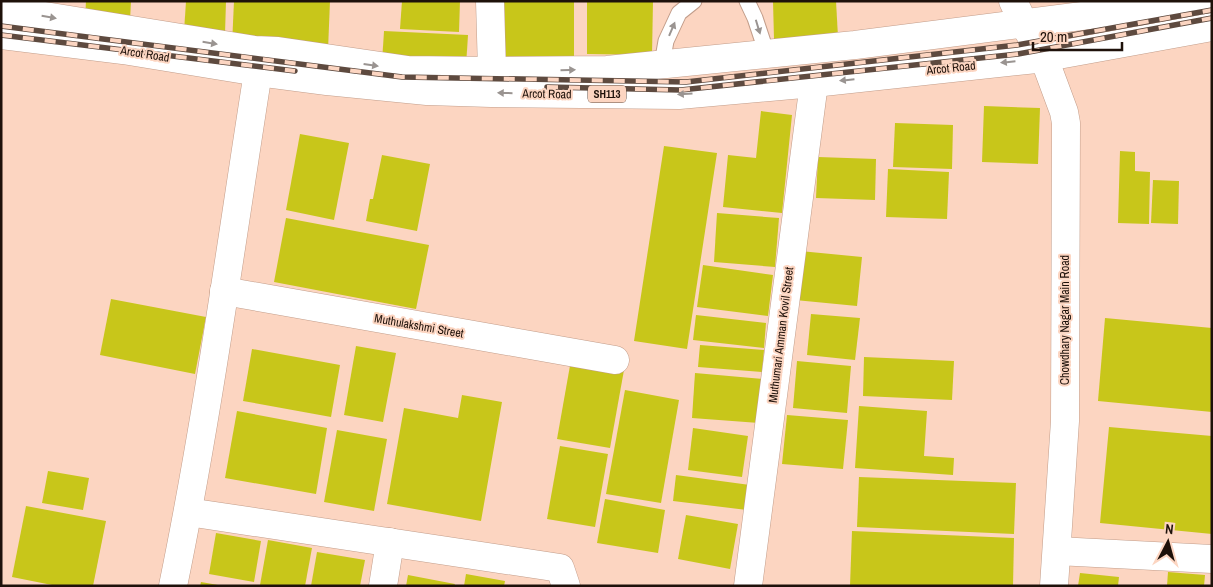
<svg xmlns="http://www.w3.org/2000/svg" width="1213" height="587" font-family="'Archivo Narrow',sans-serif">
	<rect width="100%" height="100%" fill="#fcd5c1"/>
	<g fill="#c8c61a">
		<path d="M86 1H131L130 21 85 19Z"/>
		<path d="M186 1H226L225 34 184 32Z"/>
		<path d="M234 1H330L328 50 232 45Z"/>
		<path d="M402 1H460L459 32 400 29Z"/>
		<path d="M500 1H574V60L500 59Z"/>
		<path d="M587 1H653L652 55 587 54Z"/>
		<path d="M773 1H836L838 37 774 39Z"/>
		<path d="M384 31 468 35 466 66 382 62Z"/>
		<path d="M984 106 1040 108 1038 164 982 162Z"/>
		<path d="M761 111 792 115 782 213 723 207 728 155 756 158Z"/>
		<path d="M895 123 953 125 952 169 893 167Z"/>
		<path d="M300 134 349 143 334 220 286 210Z"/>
		<path d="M664 146 717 153 687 349 634 341Z"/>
		<path d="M1120 151 1135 152V171L1150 172 1149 224 1118 223Z"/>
		<path d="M382 155 430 164 417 231 366 221 370 199H373Z"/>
		<path d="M818 157 876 159 875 200 816 198Z"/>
		<path d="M888 169 949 172 947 219 886 217Z"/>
		<path d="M1153 180 1179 181 1178 224 1151 223Z"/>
		<path d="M717 213 779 218 775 267 714 262Z"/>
		<path d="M286 218 429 245 416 309 274 282Z"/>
		<path d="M800 251 862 257 857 306 795 300Z"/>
		<path d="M703 265 773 275 768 316 697 307Z"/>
		<path d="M111 299 206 317 195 374 100 355Z"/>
		<path d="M811 314 860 318 855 360 807 355Z"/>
		<path d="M696 315 766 323 764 348 693 340Z"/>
		<path d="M1105 318 1212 328V412L1098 401Z"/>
		<path d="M700 345 764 350 762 372 698 367Z"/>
		<path d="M356 346 396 353 383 422 344 415Z"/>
		<path d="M252 349 340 365 331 417 243 401Z"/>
		<path d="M864 357 954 361 952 400 863 396Z"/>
		<path d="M571 360 624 370 610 448 557 439Z"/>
		<path d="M797 361 851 366 847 413 793 408Z"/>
		<path d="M695 373 763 379 759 423 692 418Z"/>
		<path d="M625 390 679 400 661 503 606 494Z"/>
		<path d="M462 395 502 402 481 521 387 504 404 408 458 418Z"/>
		<path d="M859 406 927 411 924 456 954 458 953 475 855 468Z"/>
		<path d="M237 411 327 428 316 494 225 478Z"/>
		<path d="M787 415 848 420 843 469 782 464Z"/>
		<path d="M1109 427 1212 436V534L1100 523Z"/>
		<path d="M693 428 748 436 742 477 688 470Z"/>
		<path d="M337 430 387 439 374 511 324 502Z"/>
		<path d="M560 446 608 454 595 527 547 519Z"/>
		<path d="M48 471 89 478 83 510 42 503Z"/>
		<path d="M676 475 750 485 747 510 673 501Z"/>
		<path d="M859 477 1016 483 1014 534 857 527Z"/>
		<path d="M605 499 665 510 658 553 597 543Z"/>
		<path d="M26 506 106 521 93 586H57L12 577Z"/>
		<path d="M686 515 738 524 730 569 678 559Z"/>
		<path d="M852 531 1014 538 1013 586H850Z"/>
		<path d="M216 533 261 541 254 582 209 574Z"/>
		<path d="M268 540 312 548 305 586H267L260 585Z"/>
		<path d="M317 552 365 560 360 586H311Z"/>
		<path d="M1168 572 1205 575 1204 586H1167Z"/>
		<path d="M1080 573 1119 577 1118 586H1078Z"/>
		<path d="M466 574 505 581 504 586H464Z"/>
		<path d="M408 575 455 584 454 586H406Z"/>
		<path d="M201 582 218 585V586H200Z"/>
	</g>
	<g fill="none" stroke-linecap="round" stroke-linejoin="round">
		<defs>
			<g id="service">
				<path d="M747 1 755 18 767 54"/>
				<path d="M662 64 666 41 679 13 694 1"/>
			</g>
			<g id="minor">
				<path d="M490 1 492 71"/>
				<path d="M1013 1 1024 24 1044 58 1064 112 1066 123 1065 421 1054 586"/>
				<path d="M224 291 615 360"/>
				<path d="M188 512 560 568 566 586"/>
				<path d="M1057 551 1212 559"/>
				<path d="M173 586C208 416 231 243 258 72"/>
				<path d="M383 586 390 542"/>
				<path d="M748 586 814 83"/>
			</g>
			<g id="primary">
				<path d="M1 9 255 50 278 51 408 70 492 71 607 70 855 45 1199 1"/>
				<path d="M1 35 123 50 258 72 327 81 427 91 491 93 679 95 814 83 1036 59 1212 27"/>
			</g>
		</defs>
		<use href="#service" stroke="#c29d8a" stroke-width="17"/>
		<use href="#minor" stroke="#c29d8a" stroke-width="29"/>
		<use href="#primary" stroke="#c29d8a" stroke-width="29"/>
		<use href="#service" stroke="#fff" stroke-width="15"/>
		<use href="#minor" stroke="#fff" stroke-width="28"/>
		<use href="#primary" stroke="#fff" stroke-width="28"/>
		<defs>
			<g id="rail">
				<path d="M1 26 402 77 686 82 1017 45 1212 10"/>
				<path d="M1 35 295 71"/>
				<path d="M547 87 681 90 1018 54 1212 18"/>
			</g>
		</defs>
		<use href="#rail" stroke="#5e4a3f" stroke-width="5.5"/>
		<use href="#rail" stroke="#fcd5c1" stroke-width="4" stroke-dasharray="11" stroke-linecap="butt"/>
	</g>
	<defs><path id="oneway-solid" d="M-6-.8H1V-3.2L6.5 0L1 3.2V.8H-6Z" transform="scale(1.25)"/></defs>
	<g fill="#9a9491">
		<use href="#oneway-solid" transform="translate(49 17) rotate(10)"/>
		<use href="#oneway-solid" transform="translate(758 27) rotate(73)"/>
		<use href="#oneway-solid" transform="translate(672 29) rotate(-67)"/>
		<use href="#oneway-solid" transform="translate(210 43) rotate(9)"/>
		<use href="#oneway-solid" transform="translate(1008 62) rotate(174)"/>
		<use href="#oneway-solid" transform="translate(371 65) rotate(8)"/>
		<use href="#oneway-solid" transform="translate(568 70) rotate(-1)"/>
		<use href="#oneway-solid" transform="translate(847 80) rotate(174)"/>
		<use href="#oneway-solid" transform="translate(505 93) rotate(-179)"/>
		<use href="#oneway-solid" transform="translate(685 94) rotate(176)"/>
	</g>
	<g text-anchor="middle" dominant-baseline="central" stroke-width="4" stroke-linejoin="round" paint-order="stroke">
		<rect fill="#fcd5c1" stroke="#614c41" stroke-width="1" x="588" y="85.5" width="38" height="17" rx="4"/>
		<g font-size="11" font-weight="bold" fill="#1e110a">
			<text x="607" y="94">SH113</text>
		</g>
		<g font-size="12" fill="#1e110a" stroke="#fcd5c1">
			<text transform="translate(145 54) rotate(9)">Arcot Road</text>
			<text transform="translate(951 68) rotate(-6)">Arcot Road</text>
			<text transform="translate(547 94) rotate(1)">Arcot Road</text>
			<text transform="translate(1065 320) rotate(-90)">Chowdhary Nagar Main Road</text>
			<text transform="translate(419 326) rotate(10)">Muthulakshmi Street</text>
			<text transform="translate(781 335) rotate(-83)">Muthumari Amman Kovil Street</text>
		</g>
	</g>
	<rect width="1213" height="587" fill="none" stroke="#1e110a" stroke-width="5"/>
	<g transform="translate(1168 542) rotate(6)" stroke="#fcd5c1" stroke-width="4" paint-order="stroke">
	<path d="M0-4L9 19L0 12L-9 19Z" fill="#1e110a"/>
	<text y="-8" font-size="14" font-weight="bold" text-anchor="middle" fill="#1e110a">N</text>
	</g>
	<path d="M1033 42v8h89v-8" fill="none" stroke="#1e110a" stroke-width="2.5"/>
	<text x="1040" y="42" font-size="15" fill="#1e110a" stroke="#fcd5c1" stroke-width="4" paint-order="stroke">20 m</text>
</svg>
